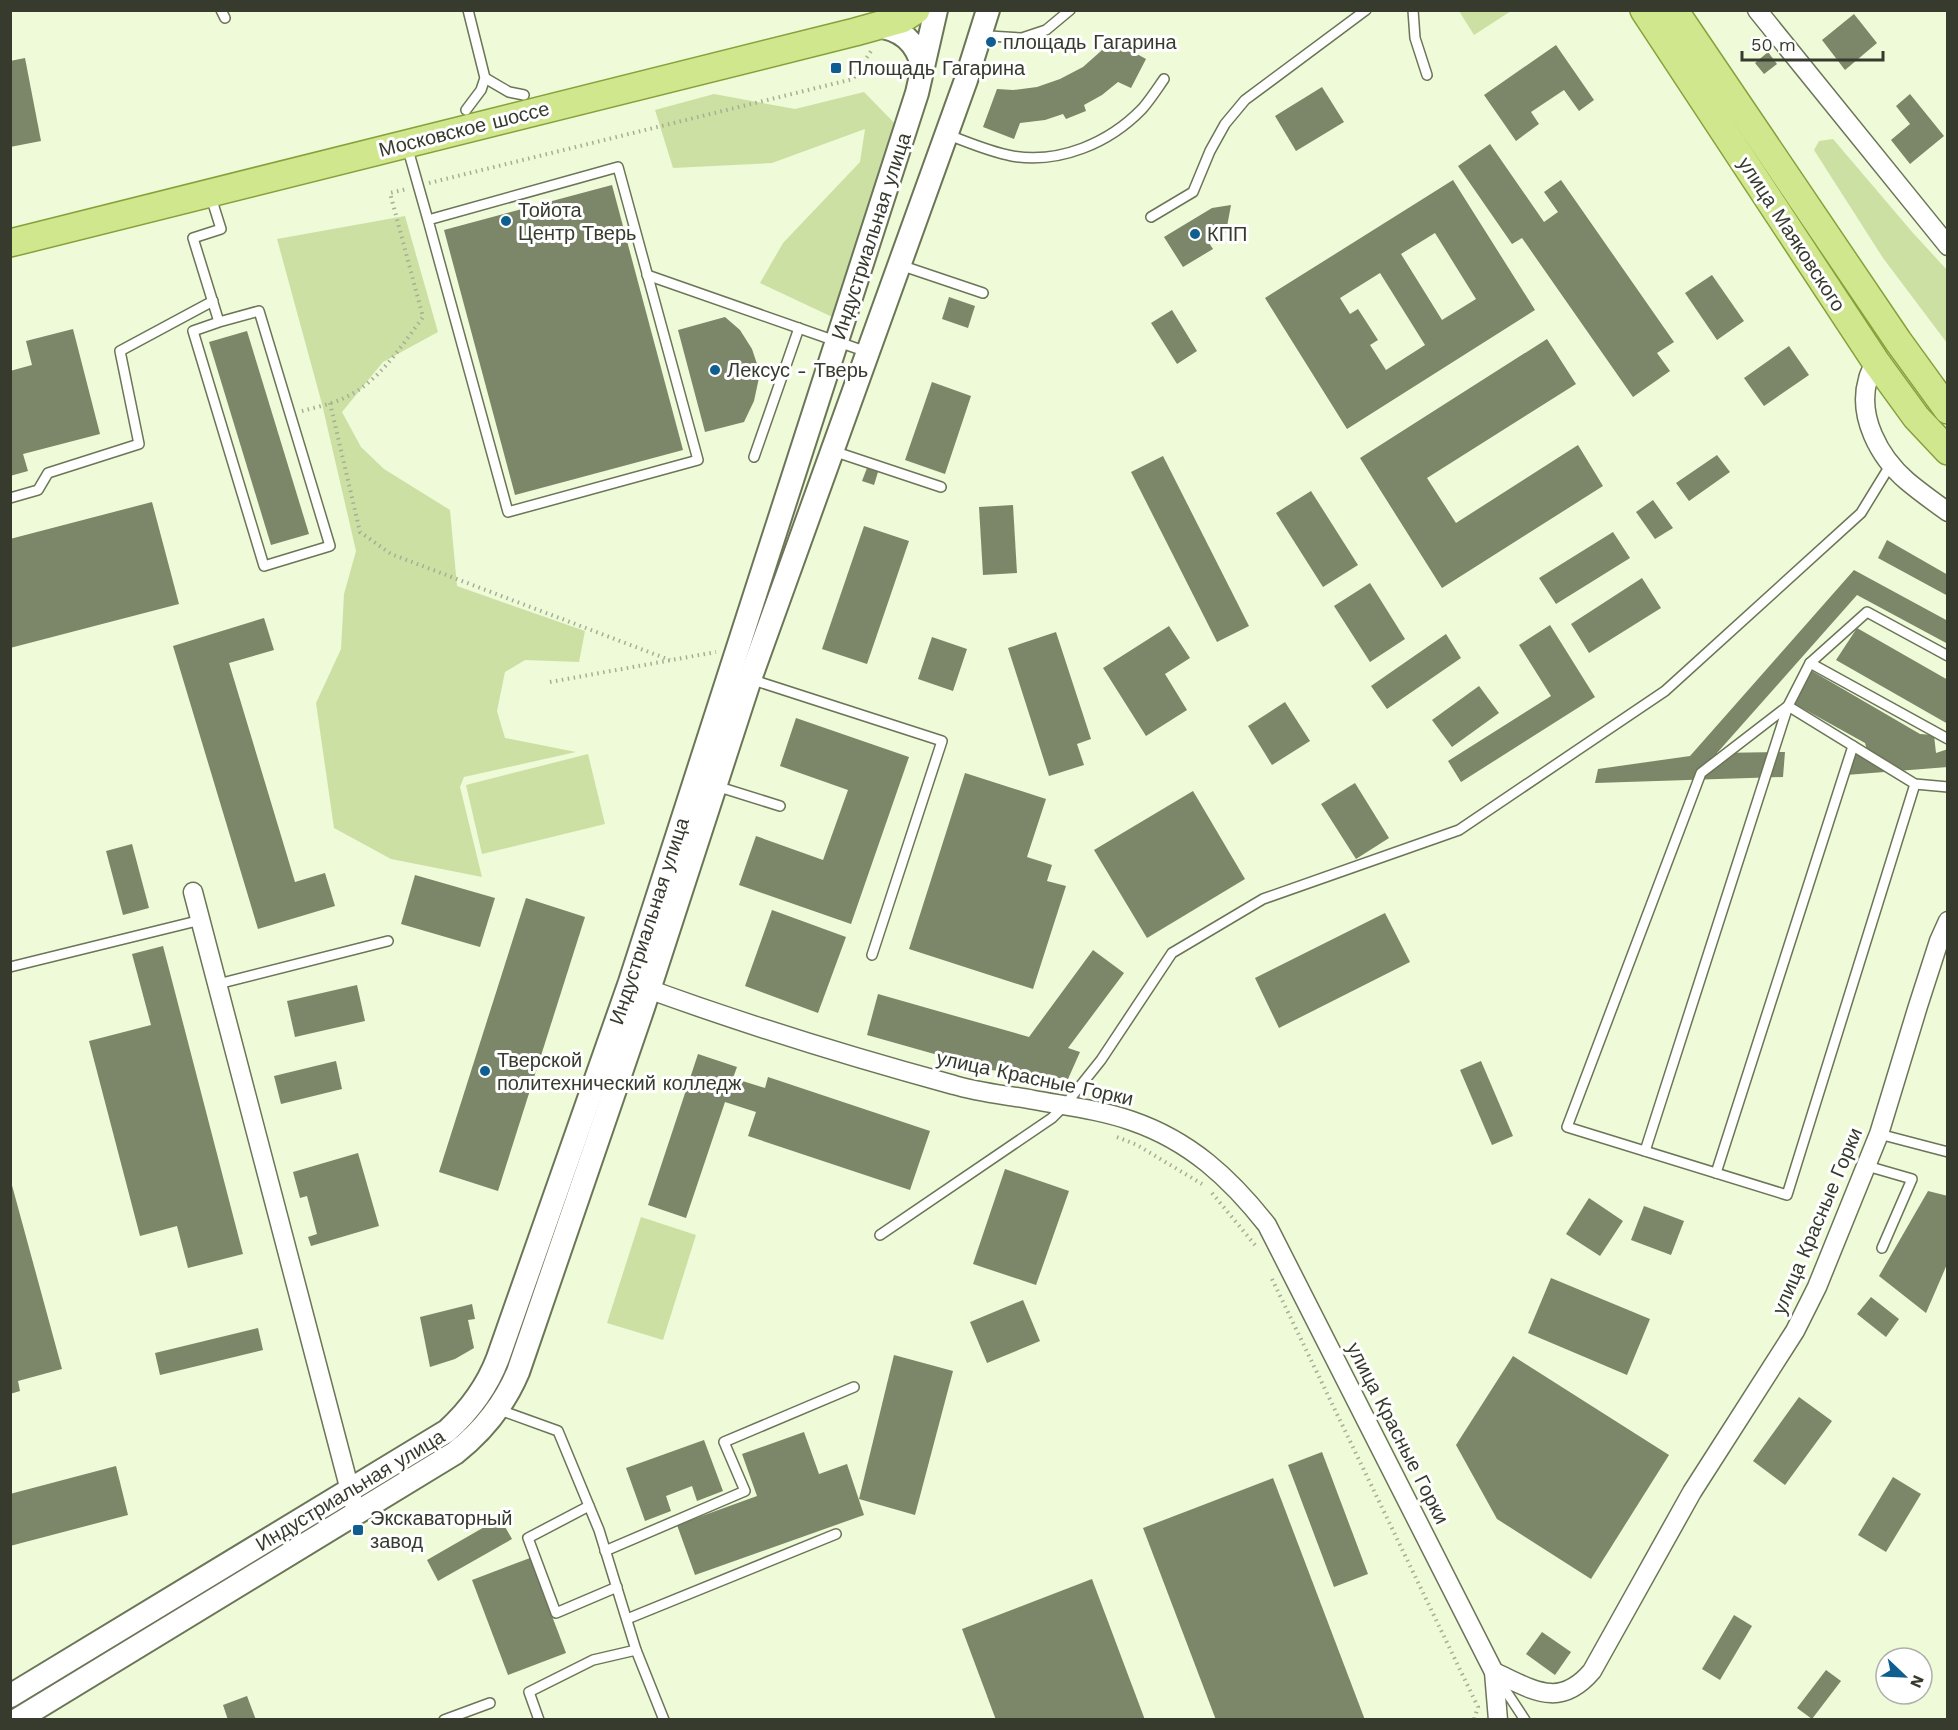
<svg xmlns="http://www.w3.org/2000/svg" width="1958" height="1730" font-family="'Work Sans',sans-serif">
	<rect width="100%" height="100%" fill="#effad8"/>
	<g fill="#cde0a3">
		<path d="M1459 11H1511L1474 35Z"/>
		<path d="M864 92 909 138 843 322 760 283 783 243 860 162 865 129 772 163 673 168 655 110 714 94 795 109Z"/>
		<path d="M1833 139 1913 233 1947 270V343L1883 258 1814 150 1819 141Z"/>
		<path d="M405 216 438 332 383 362 342 412 361 447 384 469 450 510 457 586 585 631 579 662 525 660 505 672 497 711 505 738 576 752 464 777 460 787 482 877 391 859 334 828 316 703 341 649 344 594 356 551 322 404 277 239Z"/>
		<path d="M588 754 605 824 482 854 466 785Z"/>
		<path d="M641 1217 696 1235 663 1340 607 1323Z"/>
	</g>
	<g fill="#7c8668" fill-rule="evenodd">
		<path d="M1854 14 1877 43 1845 70 1822 40Z"/>
		<path d="M1110 39 1146 59 1131 88 1118 82 1102 95 1084 105 1086 111 1066 119 1063 114 1045 120 1020 123 1014 139 983 127 997 89 1013 90 1037 87 1060 79 1083 67 1101 51Z"/>
		<path d="M1556 45 1594 100 1579 111 1564 90 1531 112 1539 124 1516 141 1484 95Z"/>
		<path d="M1768 52 1777 64 1764 74 1755 63Z"/>
		<path d="M25 58 41 141 10 147V61Z"/>
		<path d="M1322 87 1344 122 1296 151 1275 116Z"/>
		<path d="M1910 94 1944 136 1910 164 1891 140 1910 124 1896 106Z"/>
		<path d="M1490 144 1544 222 1558 212 1544 192 1561 180 1674 342 1657 353 1670 371 1633 397 1522 238 1512 244 1458 166Z"/>
		<path d="M1453 180 1535 310 1347 429 1265 298ZM1435 233 1476 299 1442 320 1401 254ZM1380 273 1425 345 1386 370 1370 345 1378 340 1358 309 1350 314 1340 298Z"/>
		<path d="M612 185 683 450 515 495 444 230Z"/>
		<path d="M1231 205 1226 232 1209 243 1213 249 1183 267 1164 237 1212 208Z"/>
		<path d="M1712 275 1744 321 1717 340 1685 293Z"/>
		<path d="M949 297 975 306 968 328 942 319Z"/>
		<path d="M1172 310 1197 351 1177 364 1151 323Z"/>
		<path d="M725 317 740 330 752 349 760 373 754 401 744 422 705 432 678 330Z"/>
		<path d="M73 329 100 434 23 454 28 471 10 476V371L32 365 26 341Z"/>
		<path d="M247 331 309 534 271 545 209 342Z"/>
		<path d="M1547 339 1576 384 1427 478 1456 523 1578 445 1603 486 1442 588 1360 458Z"/>
		<path d="M1789 346 1809 375 1764 406 1744 378Z"/>
		<path d="M932 382 971 396 945 474 905 460Z"/>
		<path d="M1717 455 1730 472 1689 501 1676 483Z"/>
		<path d="M1163 456 1249 626 1217 642 1131 472Z"/>
		<path d="M867 468 878 472 874 485 862 481Z"/>
		<path d="M1311 491 1358 565 1323 587 1276 513Z"/>
		<path d="M1653 500 1673 528 1655 539 1636 512Z"/>
		<path d="M152 502 179 604 10 648V539Z"/>
		<path d="M1013 505 1017 573 983 575 979 507Z"/>
		<path d="M864 526 909 541 867 664 822 649Z"/>
		<path d="M1613 532 1630 558 1556 604 1539 578Z"/>
		<path d="M1887 540 1948 575V596L1878 558Z"/>
		<path d="M1854 570 1948 621V644L1857 595 1717 753 1785 752 1783 777 1595 783 1598 769 1690 756Z"/>
		<path d="M1642 578 1661 608 1589 653 1571 624Z"/>
		<path d="M1370 583 1405 639 1370 662 1334 606Z"/>
		<path d="M264 618 274 650 229 663 295 882 325 873 335 906 258 929 173 646Z"/>
		<path d="M1550 625 1595 697 1461 782 1448 761 1551 696 1519 645Z"/>
		<path d="M1169 626 1190 658 1165 674 1187 710 1146 736 1103 668Z"/>
		<path d="M1857 628 1948 680V724L1836 660Z"/>
		<path d="M1056 632 1091 739 1077 744 1084 765 1049 776 1008 648Z"/>
		<path d="M1446 634 1461 658 1387 709 1371 686Z"/>
		<path d="M932 637 967 649 953 691 918 679Z"/>
		<path d="M1812 671 1920 734 1934 735 1936 753 1948 749V767L1846 775 1847 752 1867 750 1865 743 1793 703Z"/>
		<path d="M1479 686 1499 713 1452 747 1432 720Z"/>
		<path d="M1285 702 1310 741 1272 765 1248 726Z"/>
		<path d="M796 718 909 757 851 924 739 885 756 836 823 860 848 790 780 766Z"/>
		<path d="M965 773 1046 799 1027 857 1052 865 1047 881 1066 886 1033 989 909 949Z"/>
		<path d="M1355 783 1389 838 1356 859 1321 804Z"/>
		<path d="M1193 791 1245 879 1147 938 1094 850Z"/>
		<path d="M132 844 149 908 123 915 106 851Z"/>
		<path d="M415 875 495 898 480 947 401 924Z"/>
		<path d="M526 898 585 917 498 1191 439 1172Z"/>
		<path d="M772 910 846 937 818 1013 745 986Z"/>
		<path d="M1385 913 1410 962 1279 1028 1255 978Z"/>
		<path d="M163 946 243 1254 188 1268 177 1226 140 1236 89 1041 151 1025 132 954Z"/>
		<path d="M1093 950 1124 973 1068 1048 1080 1052 1068 1079 991 1070 867 1035 878 994 1029 1037Z"/>
		<path d="M357 985 365 1021 295 1037 287 1001Z"/>
		<path d="M698 1054 737 1067 733 1078 765 1088 768 1077 930 1131 910 1190 748 1136 756 1112 725 1102 686 1218 648 1205Z"/>
		<path d="M336 1061 342 1089 281 1104 274 1076Z"/>
		<path d="M1481 1061 1513 1136 1492 1145 1460 1070Z"/>
		<path d="M358 1153 379 1226 311 1246 308 1237 317 1234 307 1196 300 1198 293 1172Z"/>
		<path d="M1005 1169 1069 1191 1036 1285 973 1264Z"/>
		<path d="M10 1178 62 1369 18 1381 20 1391 10 1394Z"/>
		<path d="M1928 1191 1948 1196V1262L1926 1313 1879 1276Z"/>
		<path d="M1589 1198 1623 1221 1600 1256 1566 1234Z"/>
		<path d="M1644 1206 1684 1221 1671 1255 1631 1240Z"/>
		<path d="M1551 1278 1650 1319 1627 1375 1528 1333Z"/>
		<path d="M1871 1297 1899 1319 1886 1337 1857 1314Z"/>
		<path d="M1023 1300 1040 1341 987 1363 970 1322Z"/>
		<path d="M472 1304 475 1319 468 1320 474 1348 455 1359 430 1367 420 1317Z"/>
		<path d="M258 1328 263 1350 160 1375 155 1353Z"/>
		<path d="M894 1355 953 1371 915 1515 859 1499Z"/>
		<path d="M1513 1356 1669 1455 1591 1579 1497 1519 1456 1445Z"/>
		<path d="M1799 1397 1832 1421 1785 1485 1753 1461Z"/>
		<path d="M804 1432 819 1474 847 1464 864 1515 695 1575 677 1525 757 1496 742 1454Z"/>
		<path d="M704 1440 723 1491 697 1501 692 1486 666 1496 671 1511 645 1521 626 1468Z"/>
		<path d="M1322 1452 1368 1574 1334 1587 1288 1465Z"/>
		<path d="M116 1466 128 1515 10 1546V1494Z"/>
		<path d="M1893 1477 1921 1494 1886 1552 1858 1535Z"/>
		<path d="M1273 1478 1365 1720H1216L1143 1528Z"/>
		<path d="M500 1518 512 1539 438 1581 427 1560Z"/>
		<path d="M530 1558 566 1653 508 1675 472 1580Z"/>
		<path d="M1092 1579 1145 1720H996L962 1629Z"/>
		<path d="M1734 1615 1752 1626 1720 1680 1702 1669Z"/>
		<path d="M1542 1632 1571 1652 1555 1675 1526 1654Z"/>
		<path d="M1826 1670 1841 1681 1812 1719 1797 1708Z"/>
		<path d="M247 1696 256 1720H228L223 1705Z"/>
	</g>
	<g fill="none" stroke-linecap="round" stroke-linejoin="round">
		<defs>
			<g id="service">
				<path d="M221 10 225 18"/>
				<path d="M1413 10 1415 38 1427 75"/>
				<path d="M989 36 1022 38 1046 30 1070 10"/>
				<path d="M485 78 509 92 524 95"/>
				<path d="M466 110 481 90 485 78 468 10"/>
				<path d="M946 134C967 142 990 152 1012 156 1060 164 1109 143 1142 109 1150 100 1157 89 1164 79"/>
				<path d="M407 146 428 220 618 167 698 460 508 512 428 220"/>
				<path d="M210 194 221 229 193 238 219 322 259 311 330 546 264 566 193 331 219 322"/>
				<path d="M1151 217 1193 192 1210 151 1225 124 1245 100 1366 10"/>
				<path d="M900 265 983 293"/>
				<path d="M647 275 867 352"/>
				<path d="M833 451 941 487"/>
				<path d="M754 457 799 328"/>
				<path d="M10 498 38 490 48 473 139 444 120 351 213 301"/>
				<path d="M1810 663 1948 739"/>
				<path d="M750 679 942 741 872 955"/>
				<path d="M1915 784 1787 1195 1567 1127 1701 773 1788 706 1810 663 1867 612 1948 656"/>
				<path d="M716 786 780 806"/>
				<path d="M10 967 201 920"/>
				<path d="M218 984 388 941"/>
				<path d="M1879 1134 1948 1152"/>
				<path d="M1645 1151 1788 706 1915 784 1948 787"/>
				<path d="M1867 1166 1912 1179 1882 1248"/>
				<path d="M1716 1173 1853 746"/>
				<path d="M880 1235 1052 1118 1065 1105 1101 1060 1172 953 1263 899 1459 830 1665 691 1861 513 1891 464"/>
				<path d="M497 1409 558 1431 599 1530 636 1650 664 1720"/>
				<path d="M589 1506 528 1538 556 1613 617 1587"/>
				<path d="M605 1551 745 1491 724 1442 854 1387"/>
				<path d="M627 1619 836 1534"/>
				<path d="M1498 1679 1525 1720"/>
				<path d="M444 1720 490 1703"/>
				<path d="M539 1720 529 1692 593 1660 636 1650"/>
			</g>
			<g id="minor">
				<path d="M1757 10 1948 246"/>
				<path d="M1876 362C1873 368 1869 373 1868 379 1857 416 1879 457 1907 481 1920 492 1934 502 1948 512"/>
				<path d="M193 892 353 1502"/>
				<path d="M637 985C741 1023 847 1056 954 1085 980 1093 1008 1095 1034 1100 1067 1106 1101 1110 1132 1121 1190 1141 1230 1178 1267 1225L1494 1672 1498 1720"/>
				<path d="M1494 1672C1532 1689 1559 1710 1592 1671L1692 1492 1795 1331 1817 1287 1879 1134 1918 1006 1939 941 1948 921"/>
			</g>
			<g id="tertiary">
				<path d="M875 26C901 28 917 42 923 68"/>
				<path d="M10 1696 447 1431C470 1410 487 1387 498 1358L630 982 917 93 936 10"/>
				<path d="M17 1720 455 1453C483 1431 504 1405 518 1372L643 1008 750 679 966 80 988 10"/>
			</g>
			<g id="primary">
				<path d="M1644 10 1876 362 1916 417 1948 451"/>
				<path d="M1674 10 1898 341 1948 410"/>
				<path d="M10 243 855 32 902 19 916 10"/>
			</g>
		</defs>
		<use href="#service" stroke="#6b7557" stroke-width="12"/>
		<use href="#minor" stroke="#6b7557" stroke-width="21"/>
		<use href="#tertiary" stroke="#6b7557" stroke-width="26"/>
		<use href="#primary" stroke="#87a03b" stroke-width="30"/>
		<g stroke="#a6ae94" stroke-width="4" stroke-dasharray="1.5 4.5" stroke-linecap="butt">
			<path d="M429 183 853 79 871 51"/>
			<path d="M330 403 360 532 391 554 670 660"/>
			<path d="M302 411C316 407 333 404 346 397 378 383 403 344 423 317L390 193 407 189"/>
			<path d="M550 682 716 652"/>
			<path d="M1117 1137 1137 1145 1202 1184"/>
			<path d="M1212 1193 1255 1245"/>
			<path d="M1272 1279 1478 1707 1474 1720"/>
		</g>
		<use href="#service" stroke="#fff" stroke-width="9"/>
		<use href="#minor" stroke="#fff" stroke-width="18"/>
		<use href="#tertiary" stroke="#fff" stroke-width="22"/>
		<use href="#primary" stroke="#d1e78e" stroke-width="27"/>
	</g>
	<g fill="#0e5e90" stroke="#fff" stroke-width="2">
		<circle cx="991" cy="42" r="6"/>
		<rect x="830" y="62" width="12" height="12" rx="3"/>
		<circle cx="506" cy="221" r="6"/>
		<circle cx="1195" cy="234" r="6"/>
		<circle cx="715" cy="370" r="6"/>
		<circle cx="485" cy="1071" r="6"/>
		<rect x="352" y="1524" width="12" height="12" rx="3"/>
	</g>
	<g text-anchor="middle" dominant-baseline="central" stroke-width="6" stroke-linejoin="round" paint-order="stroke">
		<g font-size="20" fill="#373b2e" stroke="#fff" text-anchor="start">
			<text x="1003" y="42">площадь Гагарина</text>
			<text x="848" y="68">Площадь Гагарина</text>
			<text x="518" y="210">Тойота<tspan x="518" dy="23">Центр Тверь</tspan></text>
			<text x="1207" y="234">КПП</text>
			<text x="727" y="370">Лексус - Тверь</text>
			<text x="497" y="1060">Тверской<tspan x="497" dy="23">политехнический колледж</tspan></text>
			<text x="370" y="1518">Экскаваторный<tspan x="370" dy="23">завод</tspan></text>
		</g>
		<g font-size="20" fill="#373b2e" stroke="#fff">
			<text transform="translate(464 129) rotate(-14)">Московское шоссе</text>
			<text transform="translate(1792 234) rotate(57)">улица Маяковского</text>
			<text transform="translate(871 236) rotate(-72)">Индустриальная улица</text>
			<text transform="translate(649 921) rotate(-72)">Индустриальная улица</text>
			<text transform="translate(1035 1078) rotate(12)">улица Красные Горки</text>
			<text transform="translate(1817 1221) rotate(-67)">улица Красные Горки</text>
			<text transform="translate(1398 1433) rotate(63)">улица Красные Горки</text>
			<text transform="translate(350 1490) rotate(-31)">Индустриальная улица</text>
		</g>
	</g>
	<rect width="1958" height="1730" fill="none" stroke="#373b2e" stroke-width="24"/>
	<g transform="translate(1904 1676) rotate(113)"><circle r="28" fill="#ffffff" stroke="#afb1ab" stroke-width="1.5"/>
	<path d="M0-4.5L10 22L0 15L-10 22Z" fill="#0e5e90"/>
	<text y="-9" font-size="16" font-weight="bold" text-anchor="middle" fill="#373b2e">N</text>
	</g>
	<path d="M1742 51v9h141v-9" fill="none" stroke="#373b2e" stroke-width="3"/>
	<text x="1751" y="51" font-size="18" fill="#373b2e" stroke="#ffffff" stroke-width="4.5" paint-order="stroke">50 m</text>
</svg>
